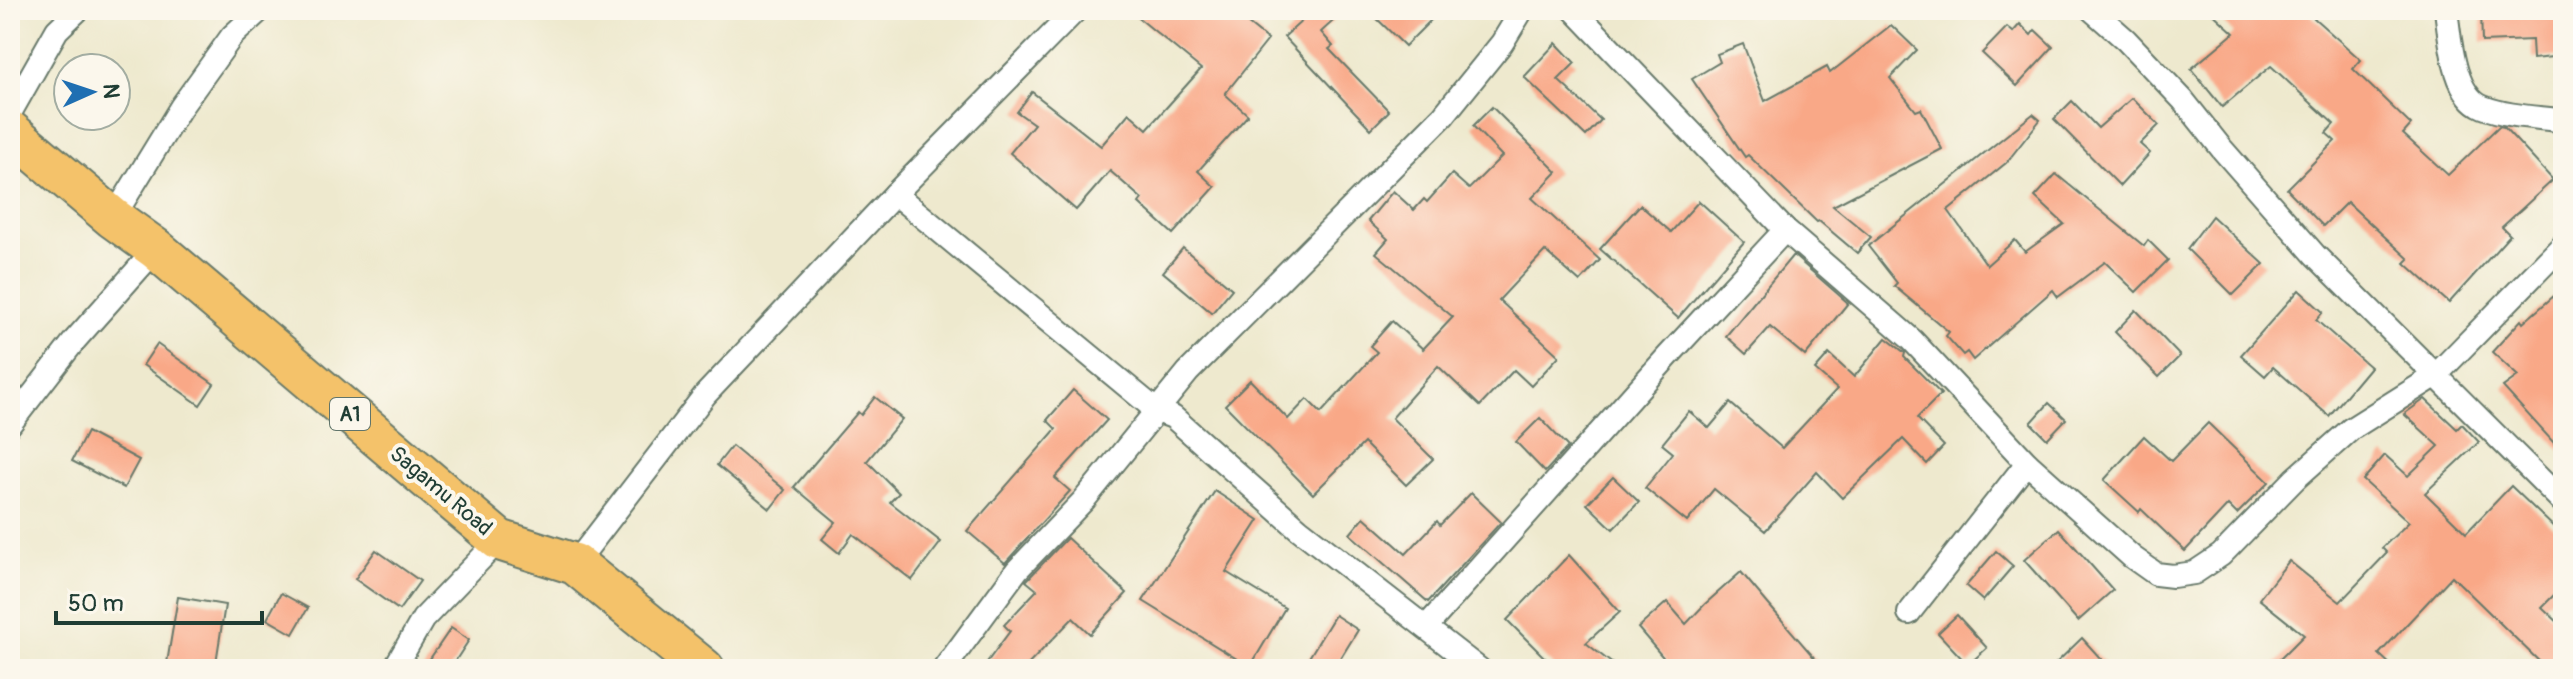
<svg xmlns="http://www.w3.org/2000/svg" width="2573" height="679" font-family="Pangolin,sans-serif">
	<rect width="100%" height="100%" fill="#fbf7ec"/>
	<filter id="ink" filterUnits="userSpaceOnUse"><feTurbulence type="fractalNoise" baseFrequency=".0125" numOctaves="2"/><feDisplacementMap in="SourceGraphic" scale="16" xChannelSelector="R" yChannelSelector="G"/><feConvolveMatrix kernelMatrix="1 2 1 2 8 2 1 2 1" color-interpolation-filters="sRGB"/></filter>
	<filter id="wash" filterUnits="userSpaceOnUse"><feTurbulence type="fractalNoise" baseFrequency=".006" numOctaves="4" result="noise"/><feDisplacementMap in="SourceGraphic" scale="32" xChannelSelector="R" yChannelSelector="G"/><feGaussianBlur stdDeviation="1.8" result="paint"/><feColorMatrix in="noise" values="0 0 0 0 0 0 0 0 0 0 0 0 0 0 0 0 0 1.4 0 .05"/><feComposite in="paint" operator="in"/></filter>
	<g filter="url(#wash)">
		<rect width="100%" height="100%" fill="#eee9ce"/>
		<g id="blocks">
			<g fill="#f9a887">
				<path d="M1129 10H1231L1268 40 1225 94 1248 115 1198 171 1215 187 1173 234 1139 203 1142 199 1110 171 1076 210 1010 153 1034 124 1017 112 1032 92 1101 146 1129 113 1147 129 1201 69Z"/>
				<path d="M1314 10H1345L1321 32 1333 46 1329 49 1389 111 1371 129 1284 37Z"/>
				<path d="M1368 10H1441L1405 46Z"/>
				<path d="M2209 10H2305L2361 60 2353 69 2411 125 2403 134 2448 175 2499 126 2504 127 2553 180 2502 227 2510 235 2449 303 2405 263 2409 259 2347 202 2323 226 2287 189 2335 141 2326 133 2334 124 2271 66 2222 107 2191 69 2234 33Z"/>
				<path d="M2481 10H2528V16L2563 14V56L2533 59 2532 40 2482 42Z"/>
				<path d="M2020 24 2031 35 2035 30 2053 47 2017 86 1982 53 2007 27 2013 32Z"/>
				<path d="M1891 25 1917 50 1890 78 1916 111 1921 109 1942 149 1833 206 1871 237 1857 253 1819 221 1817 222 1748 155 1745 157 1692 79 1720 62 1717 54 1743 44 1765 101 1827 67 1830 73Z"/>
				<path d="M1556 43 1575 63 1558 80 1601 120 1586 136 1524 77Z"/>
				<path d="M2132 98 2159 125 2140 144 2150 153 2120 186 2054 119 2072 101 2098 128Z"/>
				<path d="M1492 107 1557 172 1532 198 1600 260 1580 282 1545 251 1499 300 1559 356 1531 386 1514 370 1480 406 1438 366 1392 418 1433 459 1406 485 1364 443 1313 494 1225 405 1250 380 1288 419 1307 399 1321 413 1377 352 1370 346 1392 321 1423 349 1453 317 1376 253 1388 239 1368 221 1393 191 1414 210 1424 199 1427 202 1452 174 1469 189 1502 156 1473 126Z"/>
				<path d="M2033 114 2040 120 2006 163 1948 210 1987 265 2015 240 2025 252 2064 224 2035 197 2056 174 2144 246 2148 240 2168 260 2136 292 2105 262 2058 297 2053 290 1973 360 1967 352 1963 355 1946 336 1949 332 1894 286 1897 283 1868 246Z"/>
				<path d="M1699 201 1744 242 1678 318 1600 249 1640 205 1671 232Z"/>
				<path d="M2212 216 2264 264 2233 295 2187 249Z"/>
				<path d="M1183 248 1232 289 1212 313 1163 272Z"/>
				<path d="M1793 255 1848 303 1805 356 1770 327 1746 354 1726 336Z"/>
				<path d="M2563 288V453L2503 387 2518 376 2492 352 2521 320 2523 323Z"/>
				<path d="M2299 290 2323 312 2316 320 2370 367 2329 416 2273 367 2265 376 2241 355Z"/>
				<path d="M2136 310 2180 356 2159 377 2115 332Z"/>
				<path d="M1886 338 1905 353 1904 357 1941 394 1917 418 1944 446 1927 464 1903 439 1842 498 1817 472 1765 531 1714 489 1687 522 1645 488 1673 453 1662 444 1689 411 1709 428 1730 403 1782 448 1837 389 1815 370 1829 354 1854 377Z"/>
				<path d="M157 344 214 384 200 405 143 365Z"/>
				<path d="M1073 390 1107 420 1055 478 1070 491 1005 563 967 531 1056 429 1047 420Z"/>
				<path d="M875 397 902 419 867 461 899 493 890 502 941 542 912 580 853 534 839 553 822 539 836 522 794 487 858 412 861 415Z"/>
				<path d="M2425 399 2457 429 2462 424 2479 442 2425 493 2466 533 2511 486 2563 536V586L2542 607 2563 627V654L2547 669 2452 576 2379 654 2395 669H2270L2304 635 2259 599 2289 561 2340 602 2387 553 2382 548 2409 522 2363 480 2385 455 2408 476 2439 446 2404 414Z"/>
				<path d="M2049 403 2066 419 2047 439 2031 423Z"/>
				<path d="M1540 418 1568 447 1545 472 1516 442Z"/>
				<path d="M2208 423 2269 482 2237 514 2228 505 2185 551 2141 509 2139 512 2104 480 2144 436 2171 461Z"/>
				<path d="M87 432 139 460 124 488 72 461Z"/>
				<path d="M732 446 785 490 770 509 717 465Z"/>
				<path d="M1613 477 1639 502 1613 529 1587 504Z"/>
				<path d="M1215 491 1259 520 1226 572 1285 608 1250 667 1143 601Z"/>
				<path d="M1471 493 1501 522 1428 602 1350 534 1364 517 1406 554 1437 521 1440 525Z"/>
				<path d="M2059 529 2113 590 2078 621 2024 560Z"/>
				<path d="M1067 538 1127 593 1090 634 1073 618 1024 669H982L1010 631 1004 625 1037 590 1026 581Z"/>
				<path d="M376 550 420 581 399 610 355 579Z"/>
				<path d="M1996 551 2013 566 1983 601 1966 586Z"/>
				<path d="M1569 555 1620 612 1586 643 1619 669H1556L1507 620Z"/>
				<path d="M1741 572 1768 604 1824 669H1673L1638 628 1667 602 1686 624 1705 604Z"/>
				<path d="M281 593 308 608 293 634 267 619Z"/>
				<path d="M178 597 225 605 215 669H166Z"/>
				<path d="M1335 615 1358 630 1334 669H1302Z"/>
				<path d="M1957 615 1987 648 1968 665 1938 633Z"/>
				<path d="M451 628 469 640 450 669H423Z"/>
				<path d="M2082 638 2110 669H2050Z"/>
			</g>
		</g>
	</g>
	<g filter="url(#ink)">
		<use href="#blocks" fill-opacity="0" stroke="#67796a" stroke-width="2"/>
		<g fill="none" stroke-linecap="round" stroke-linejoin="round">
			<defs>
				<g id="street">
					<path d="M1574 10 1785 230 1912 340 2027 463 2132 557 2156 574 2173 576 2194 573 2221 555 2295 479 2351 429 2435 376 2563 245"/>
					<path d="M2092 10 2126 40 2183 100 2222 149 2315 255 2563 502"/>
					<path d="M2446 10C2450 37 2453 95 2483 107 2506 116 2534 117 2558 120L2563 125"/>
					<path d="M10 113 57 30 78 10"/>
					<path d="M895 194 1157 411 1173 417 1299 529 1479 669"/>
					<path d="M113 218 181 107 232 36 260 10"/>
					<path d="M10 424 75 340 156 249"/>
					<path d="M575 564 705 395 895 194 1076 10"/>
					<path d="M1909 613 2027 463"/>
					<path d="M1426 627 1668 356 1785 230"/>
					<path d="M394 669 423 619 499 540"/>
					<path d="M944 669 1017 570 1084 500 1188 372 1443 116 1502 43 1522 10"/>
				</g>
				<path id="highway" d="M10 131 113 218 156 249 499 540 575 564 704 669"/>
			</defs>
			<use href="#street" stroke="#67796a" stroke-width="26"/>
			<use href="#highway" stroke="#67796a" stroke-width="44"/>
			<use href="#street" stroke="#fff" stroke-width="22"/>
			<use href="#highway" stroke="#f4c26a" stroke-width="40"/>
		</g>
	</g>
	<g text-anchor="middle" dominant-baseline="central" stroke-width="8" stroke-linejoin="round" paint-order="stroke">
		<rect fill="#fbf7ec" stroke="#61756b" stroke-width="2" x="330" y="398" width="40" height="32" rx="6"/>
		<g font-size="20" font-weight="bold" fill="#1f3d34">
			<text x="350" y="414">A1</text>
		</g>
		<g font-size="22" fill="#1f3d34" stroke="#fbf7ec">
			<text transform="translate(441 491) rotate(40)">Sagamu Road</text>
		</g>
	</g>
	<rect width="2573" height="679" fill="none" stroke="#fbf7ec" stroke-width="40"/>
	<g transform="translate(92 92) rotate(87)"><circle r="38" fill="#fbf7ec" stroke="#a3ada2" stroke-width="2"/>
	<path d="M0-6L14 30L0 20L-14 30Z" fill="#1f6fb2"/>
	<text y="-12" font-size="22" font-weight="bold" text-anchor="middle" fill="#1f3d34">N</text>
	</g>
	<path d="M56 611v12h206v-12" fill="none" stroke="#1f3d34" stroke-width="4"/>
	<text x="68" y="611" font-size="24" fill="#1f3d34" stroke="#fbf7ec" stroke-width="6" paint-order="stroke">50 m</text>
</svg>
